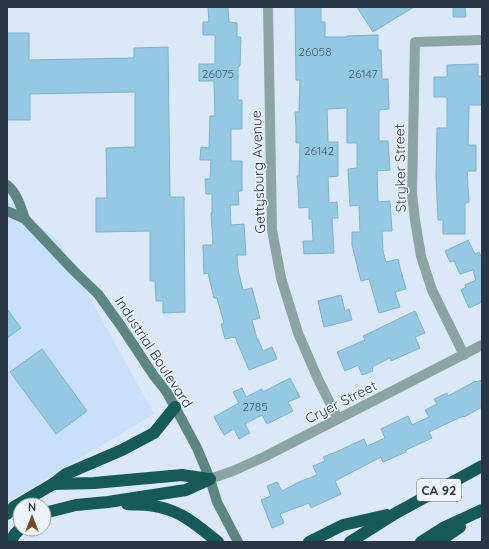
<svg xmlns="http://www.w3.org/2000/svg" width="489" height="549" font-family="Quicksand,sans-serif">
	<rect width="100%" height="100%" fill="#dae8f7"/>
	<path fill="#c8e0fb" d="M7 201 58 240 154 414 10 500 7 505Z"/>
	<g fill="#94c8e3" stroke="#7eb1cb">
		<path d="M208 7H228L229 22 237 23V37H241L240 66H238V100H242V129H231V161H242V191H238L239 205H230L231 225 244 224 246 255H237L238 270 243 290 252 288 260 318 252 320 257 339H258L263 351 272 347 277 359 249 370 235 337 225 339 221 324 224 323 217 298H214L208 273 204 274 203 245H213L211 213H212V194H206L205 179H210L211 160H200L201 147 209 148 210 116H215L214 81H199V64H215V35H203V22H209Z"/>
		<path d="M295 7H321V22H325V37H347V36L378 35V50H381L382 79H388L389 109 379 110V141H388L390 170 377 171 378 202 390 201 392 231H382L383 251 386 262 398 259 402 276V275L406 289 395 292 400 307 379 313 369 279 361 281 352 245V232H360L359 205 350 206 348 169 357 168V143H347V108L327 109 328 142H338V176L328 177 329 203 337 202 338 218H332L334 253 304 254 303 241H313L312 219H309V207L299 208 298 188 297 176H299L300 143H296V126L295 112H299L300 80H296Z"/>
		<path d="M357 7H414L373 32Z"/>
		<path d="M453 7H465L466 17H453Z"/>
		<path d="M7 33H29V60L134 58V48L168 47 170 197H184L185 312 163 313V301H156L155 281H150V231L96 232V198H107L106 148 135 147V92L30 94V120H7Z"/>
		<path d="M478 64V76H482V105H469L468 145H476V171H467L469 202 465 203V234H443V220H438L436 177 437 128H447V97H434V77H447V65Z"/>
		<path d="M468 240 475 254 479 252 482 258V302L469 308 461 290 466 287 465 285 476 280 473 270 460 274 454 261 450 262 445 251Z"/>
		<path d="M341 295 345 311 349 309 352 320 324 327 318 301Z"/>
		<path d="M7 309 21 328 7 338Z"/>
		<path d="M415 311 425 333 415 337 420 348 391 361 390 358 372 367 373 371 362 375 358 365 345 371 337 352 365 340 363 336Z"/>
		<path d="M42 349 87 411 56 434 10 372Z"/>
		<path d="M290 378 300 397 288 402 293 411 267 424 262 415 245 424 250 433 239 439 234 429 224 435 214 417 239 403 233 392 242 388 246 397 262 389 263 392Z"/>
		<path d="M482 380V407L464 417 463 416 429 432 432 438 406 450V452L383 462 381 457 335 481 341 494 311 508 309 503 280 514 284 523 272 528 261 500 271 496 267 486 277 482 282 491 299 482 317 475 313 466 325 461 323 457 336 452 364 439 367 446 385 438 381 429 408 416 412 425 429 417 425 410 437 404 434 399 447 393 448 396 476 381V382Z"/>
	</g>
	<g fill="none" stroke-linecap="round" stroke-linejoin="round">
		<g stroke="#8aa5a3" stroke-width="10">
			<path d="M268 7 272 230 281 278 298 333 318 379 338 419"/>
			<path d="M464 355 432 290 421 256 415 220 412 194 415 42 482 40"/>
			<path d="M210 479 233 471 264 457 482 345"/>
		</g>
		<g stroke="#5d8582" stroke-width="10">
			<path d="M7 185C17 193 21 207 25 219"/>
			<path d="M7 211 25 219 74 271 98 294 121 326 154 376 166 391 175 407 197 448 210 479 217 502 238 542"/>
		</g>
		<g stroke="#165a58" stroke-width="12">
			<path d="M53 484 94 483 182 475 209 479"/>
			<path d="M127 504C137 505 149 504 159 507 183 512 199 527 218 542"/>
			<path d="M44 513 76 505 108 502 186 490 210 479"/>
			<path d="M7 514 14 507 53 484 66 474 122 450 154 433 175 407"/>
			<path d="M10 542 15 534 20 529"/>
			<path d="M309 542 343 525 387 515"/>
			<path d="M350 542 396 513 482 466"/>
			<path d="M421 542 443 528 482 510"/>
			<path d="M438 542 460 527"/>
		</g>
	</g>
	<g text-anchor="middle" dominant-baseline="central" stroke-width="3" stroke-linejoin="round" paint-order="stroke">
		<g font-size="12" fill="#435a6c">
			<text x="315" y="51">26058</text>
			<text x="218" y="73">26075</text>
			<text x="363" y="73">26147</text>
			<text x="319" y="150">26142</text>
			<text x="255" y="406">2785</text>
		</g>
		<rect fill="#edf4fc" stroke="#636f7c" stroke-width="1" x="417" y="479" width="44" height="22" rx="3"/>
		<g font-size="13" font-weight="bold" fill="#283645">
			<text x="439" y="490">CA 92</text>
		</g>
		<g font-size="14" fill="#283645" stroke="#edf4fc">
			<text transform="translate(400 168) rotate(-91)">Stryker Street</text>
			<text transform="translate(258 172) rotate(-92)">Gettysburg Avenue</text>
			<text transform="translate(154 352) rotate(57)">Industrial Boulevard</text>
			<text transform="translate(341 402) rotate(-27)">Cryer Street</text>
		</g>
	</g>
	<rect width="489" height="549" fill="none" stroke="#283645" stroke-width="16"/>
	<g transform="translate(32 517)"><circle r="19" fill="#edf4fc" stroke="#9ea8b3"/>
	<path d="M0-3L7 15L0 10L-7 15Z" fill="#725128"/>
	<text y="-6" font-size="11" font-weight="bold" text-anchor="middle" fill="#283645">N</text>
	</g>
</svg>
